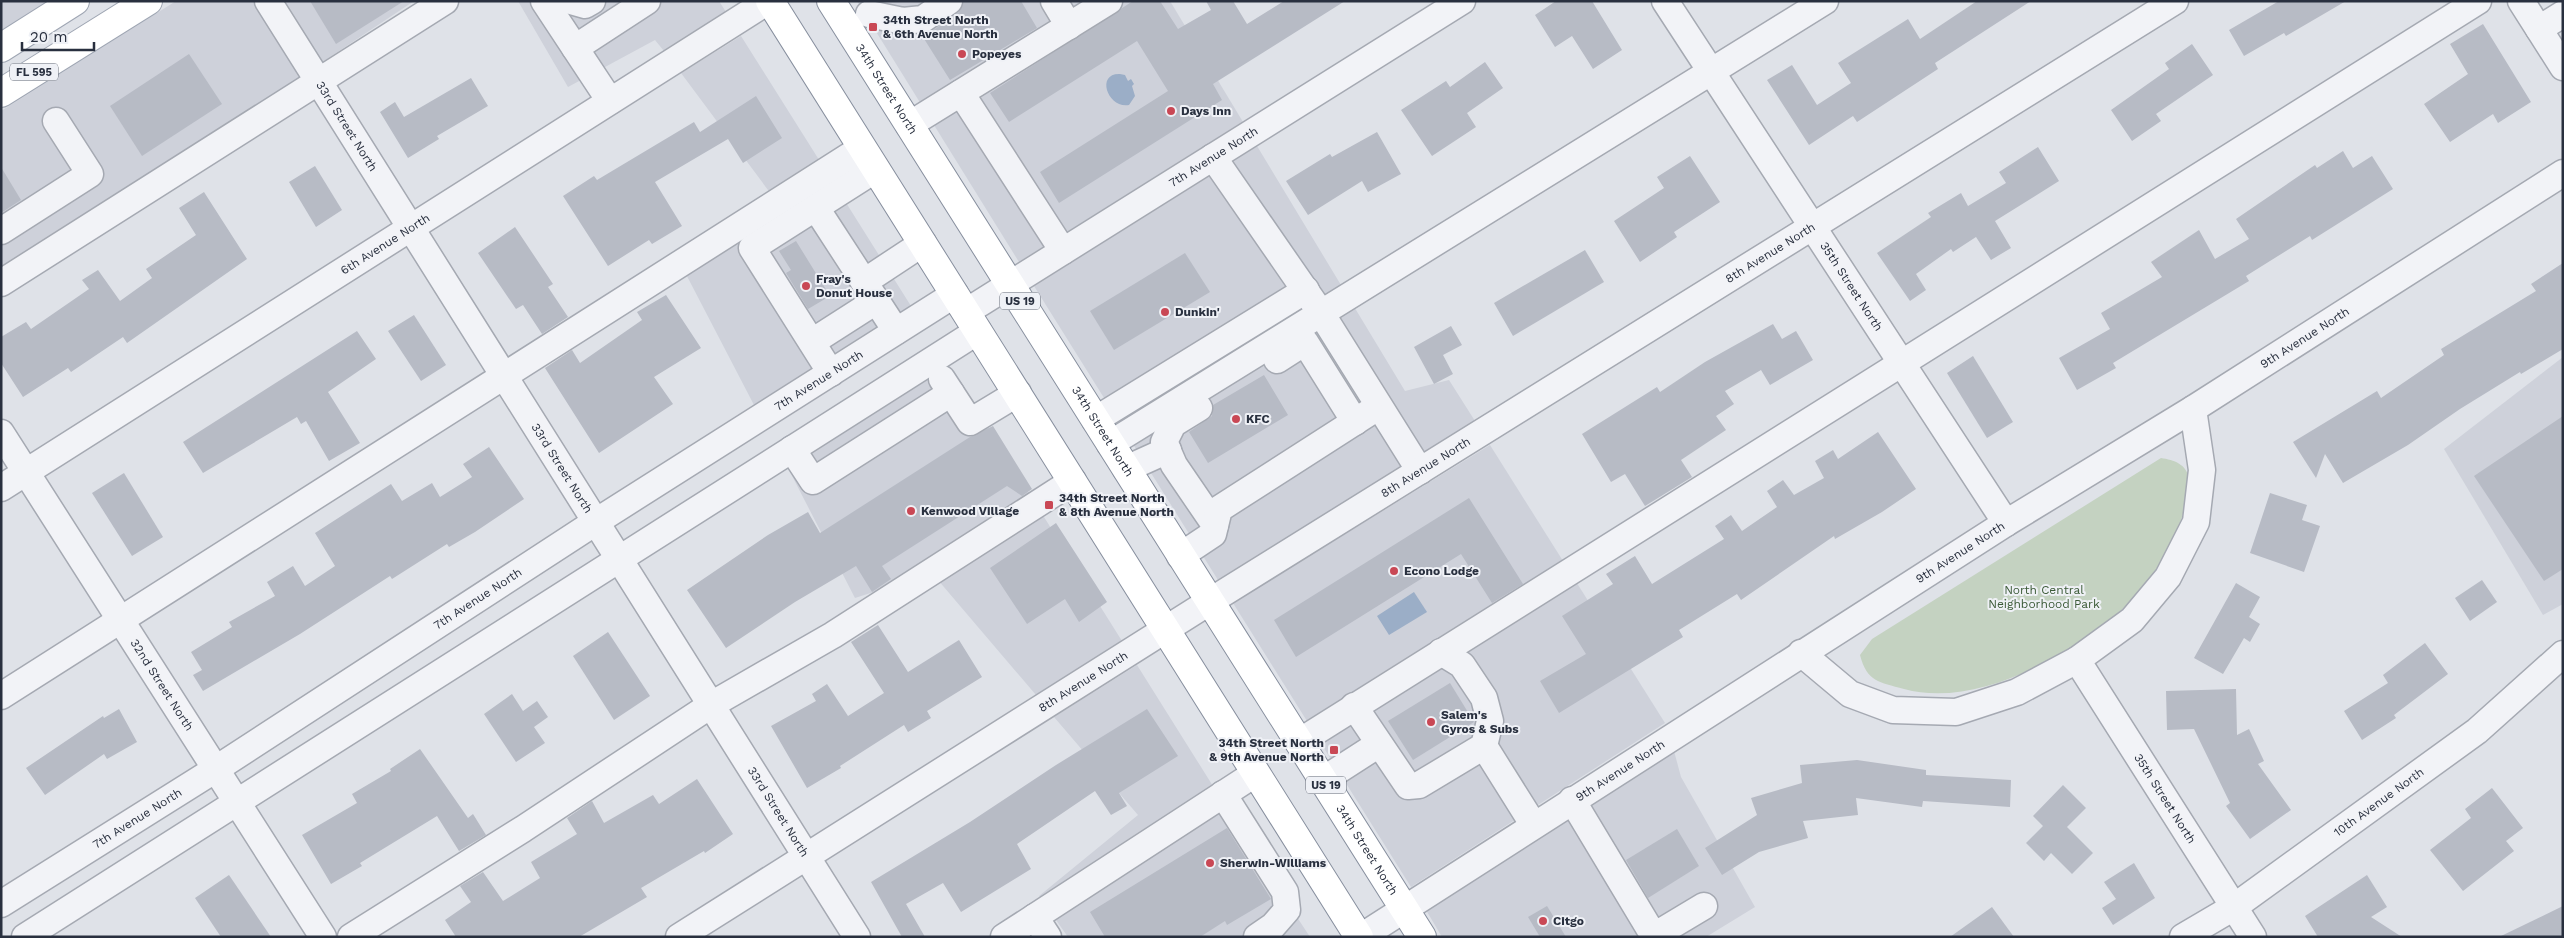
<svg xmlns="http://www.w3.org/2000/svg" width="2564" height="938" font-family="'Work Sans',sans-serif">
	<rect width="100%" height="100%" fill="#dfe2e8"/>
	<g fill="#ced1da">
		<path d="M1 1H49L1 32Z"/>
		<path d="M176 1H253L301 78 1 280V111Z"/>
		<path d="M282 1H414L321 63Z"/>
		<path d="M518 1H719L726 12 664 51 655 40 568 87Z"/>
		<path d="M857 1H1170L1243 122 1019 262Z"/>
		<path d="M741 36 911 306 754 405 676 255 771 194 681 73Z"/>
		<path d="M1257 146 1405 391 1449 380 1475 421 1218 580 1034 286Z"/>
		<path d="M2563 357V604L2543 615 2444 449Z"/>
		<path d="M949 366 1122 641 1036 695 932 573 855 598 788 468Z"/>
		<path d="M1490 445 1665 723 1411 887 1233 603Z"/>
		<path d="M1137 665 1255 853 1310 937H1068L1039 896 1138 815 1054 717Z"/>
		<path d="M1674 751 1681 777 1755 907 1706 937H1442L1426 910Z"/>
	</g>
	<path fill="#c4d2c1" d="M2161 458C2174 460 2187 464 2189 479 2192 507 2165 558 2149 580 2139 593 2125 608 2112 618 2059 661 1973 708 1904 689 1879 682 1867 682 1860 655L1872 639Z"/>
	<g fill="#9baec7">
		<path d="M1120 74 1125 75 1128 81 1131 79 1134 84 1132 86 1135 96 1129 105C1108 109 1095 73 1120 74Z"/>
		<path d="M1414 592 1427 612 1389 635 1377 616Z"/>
	</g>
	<g fill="#b7bbc5">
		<path d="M310 1H404L336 44Z"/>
		<path d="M964 1H1021L1037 28 950 80 921 34 932 31 958 13Z"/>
		<path d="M1133 1H1160L1178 29 1211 10 1206 1H1233L1247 24 1284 1H1345L1213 84 1222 100 1059 203 1040 172 1168 91 1137 41 1009 122 990 93Z"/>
		<path d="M1556 1H1592L1622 50 1593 69 1572 36 1555 47 1535 15Z"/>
		<path d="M1977 1H2031L1935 63 1938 69 1857 122 1853 116 1809 145 1767 80 1792 65 1817 105 1851 83 1838 63 1908 19 1920 39Z"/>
		<path d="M2279 1H2346L2286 36 2284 33 2244 56 2229 30Z"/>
		<path d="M2483 24 2531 102 2498 123 2493 114 2450 142 2424 104 2468 74 2450 44Z"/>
		<path d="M2192 44 2213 75 2156 114 2161 121 2132 141 2111 110 2169 69 2165 63Z"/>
		<path d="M189 54 222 104 142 156 110 106Z"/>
		<path d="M1485 62 1503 88 1467 113 1476 127 1432 156 1401 110 1446 81 1450 87Z"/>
		<path d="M471 78 488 106 437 136 439 139 408 158 380 112 395 102 404 117Z"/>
		<path d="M756 96 782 138 743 163 728 139 655 182 682 226 652 244 649 240 608 266 563 196 594 176 597 180 694 122 700 132Z"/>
		<path d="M1377 132 1401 174 1368 192 1362 181 1308 215 1286 181 1330 154 1332 157Z"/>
		<path d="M2038 147 2059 181 1995 221 2011 248 1991 260 1976 237 1953 252 1951 249 1916 274 1926 290 1910 301 1877 253 1931 217 1928 213 1961 193 1968 206 2006 183 1999 172Z"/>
		<path d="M2343 151 2353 168 2372 156 2393 189 2312 240 2310 236 2246 276 2249 281 2113 363 2116 368 2077 390 2059 358 2110 329 2101 313 2162 277 2151 262 2199 230 2215 259 2249 239 2236 219 2315 165 2317 168Z"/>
		<path d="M1690 156 1720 202 1674 232 1677 237 1640 262 1614 221 1664 188 1657 177Z"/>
		<path d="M315 166 342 210 316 227 289 182Z"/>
		<path d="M1 167 21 200 1 213Z"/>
		<path d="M204 192 247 259 127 343 123 337 71 372 68 368 23 397 1 363V337L26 322 31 329 89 289 82 280 98 270 120 301 152 278 146 269 196 235 179 208Z"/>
		<path d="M515 227 553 284 548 287 568 317 542 334 523 305 516 309 478 253Z"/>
		<path d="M796 241 830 296 808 309 786 273 791 270 779 251Z"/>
		<path d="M1585 250 1604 282 1513 336 1494 303Z"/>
		<path d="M1185 253 1210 292 1114 350 1090 311Z"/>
		<path d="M2563 263V349L2521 374 2520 372 2460 409 2408 445 2343 483 2325 454 2316 478 2293 442 2377 391 2381 398 2444 355 2441 349 2536 291 2531 284Z"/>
		<path d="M666 295 701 348 654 377 673 404 599 453 545 368 572 350 580 363 642 320 637 312Z"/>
		<path d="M414 315 446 365 421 381 388 331Z"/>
		<path d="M1773 324 1782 339 1796 331 1813 360 1770 385 1761 370 1725 391 1734 404 1716 416 1726 430 1681 460 1692 477 1671 490 1645 506 1625 474 1611 482 1582 434 1657 387 1660 392 1705 362Z"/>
		<path d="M1451 326 1462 345 1443 355 1453 374 1434 384 1414 347Z"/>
		<path d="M357 331 376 359 328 392 360 443 329 461 306 421 301 424 297 417 203 473 183 442Z"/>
		<path d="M1973 356 2013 422 1987 438 1947 373Z"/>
		<path d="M1264 375 1288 415 1208 463 1189 432 1212 416 1213 405Z"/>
		<path d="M2563 416V569L2544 581 2474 476Z"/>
		<path d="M993 426 1032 489 1022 496 1007 486 882 566 891 579 872 592 856 566 795 602 726 648 687 590 768 535 808 512 820 533 970 437Z"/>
		<path d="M1878 432 1916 489 1882 512 1835 539 1834 536 1741 600 1737 594 1679 630 1683 637 1559 713 1540 681 1586 654 1562 616 1613 584 1606 574 1635 556 1652 584 1724 539 1715 526 1731 515 1742 531 1777 507 1767 491 1783 480 1794 495 1824 478 1815 461 1833 450 1838 459Z"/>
		<path d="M489 447 524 499 475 532 449 547 447 544 392 579 390 576 300 634 203 691 193 675 202 670 191 652 232 627 229 622 275 596 267 582 293 566 305 586 335 566 315 533 391 484 402 501 432 483 440 497 472 477 463 464Z"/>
		<path d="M124 473 163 537 132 556 92 493Z"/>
		<path d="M2270 493 2307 505 2302 520 2320 526 2304 572 2250 553Z"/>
		<path d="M1469 498 1523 584 1492 603 1461 554 1296 657 1274 620Z"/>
		<path d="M1056 523 1107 602 1079 622 1065 599 1027 624 990 568Z"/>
		<path d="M2482 580 2497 602 2470 621 2455 598Z"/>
		<path d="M2236 583 2260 597 2249 617 2260 624 2250 642 2244 638 2223 674 2194 658Z"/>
		<path d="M878 625 908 672 959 640 982 677 927 711 931 718 908 732 904 725 840 766 841 768 807 788 771 726 816 701 812 694 827 684 848 716 884 693 851 642Z"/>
		<path d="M608 632 650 696 614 720 573 656Z"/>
		<path d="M2425 643 2448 674 2394 715 2396 718 2362 740 2344 711 2388 683 2383 675Z"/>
		<path d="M1450 683 1474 722 1413 760 1388 721Z"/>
		<path d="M2236 689 2237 735 2249 729 2264 761 2258 764 2291 810 2250 839 2226 806 2230 803 2194 729 2167 730 2166 691Z"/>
		<path d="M512 694 523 711 537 701 548 717 534 727 545 743 516 762 484 714Z"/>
		<path d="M119 709 137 742 107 759 104 754 45 795 26 768 103 716 104 718Z"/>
		<path d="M1147 709 1178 756 1119 793 1127 806 1111 815 1095 791 1017 844 1031 869 961 912 943 883 906 904 925 937H902L871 882 970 822 1056 765Z"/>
		<path d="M420 749 468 818 473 814 486 835 459 851 437 816 360 863 362 866 331 884 302 835 357 803 352 794 391 771 390 769Z"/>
		<path d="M1857 760 1926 770V775L2011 780 2010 807 1923 801 1922 807 1856 798 1858 815 1803 821 1808 838 1759 852 1722 875 1705 848 1757 815 1751 798 1802 783 1800 765Z"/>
		<path d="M697 779 733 834 705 853 704 851 641 888 647 897 579 937H456L445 920 471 902 460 886 483 872 503 901 540 878 531 862 577 834 567 818 592 801 604 823 653 795 659 804Z"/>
		<path d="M2063 785 2086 808 2067 827 2093 853 2072 874 2051 853 2044 861 2026 843 2043 826 2033 816Z"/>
		<path d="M2492 788 2523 828 2506 841 2514 851 2463 891 2430 850 2471 818 2465 809Z"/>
		<path d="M1227 828 1271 899 1227 925 1225 921 1200 937H1105L1090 912Z"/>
		<path d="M1677 829 1699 866 1648 898 1626 860Z"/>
		<path d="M2134 863 2155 898 2113 925 2102 908 2116 899 2104 882Z"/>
		<path d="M229 875 271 937H221L195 898Z"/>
		<path d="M2367 875 2387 907 2371 917 2402 937H2318L2305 916Z"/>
		<path d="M1547 906 1566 937H1540L1528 917Z"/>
		<path d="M2563 906V937H2499Z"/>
		<path d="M1992 907 2014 937H1950Z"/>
	</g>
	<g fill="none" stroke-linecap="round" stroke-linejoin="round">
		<defs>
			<g id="minor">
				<path id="s1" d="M268 1 857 937"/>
				<path d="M544 1 610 101"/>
				<path d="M571 1 585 5 592 1"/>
				<path d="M1054 1 1069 26"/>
				<path id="s2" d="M1665 1 2006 523"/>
				<path d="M2521 1 2563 67"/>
				<path d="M869 14 903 21 923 19 949 1"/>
				<path d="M2539 29 2563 14"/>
				<path d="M575 48 647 1"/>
				<path d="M961 93 1063 251"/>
				<path d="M909 125 1109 1"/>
				<path d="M1213 157 1321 313 1420 471"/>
				<path d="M816 208 896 331"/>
				<path d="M1 231 90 174 56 121"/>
				<path d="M864 282 923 243"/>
				<path d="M1 283 445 1"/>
				<path id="s3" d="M966 312 1462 1"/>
				<path d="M812 342 876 301"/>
				<path d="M1277 360 1305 342 1355 422"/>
				<path d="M831 373 752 248 876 169"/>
				<path d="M942 379 970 422 1018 393"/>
				<path d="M1199 408 1173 424 1164 442 1174 465 1215 525"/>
				<path id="s4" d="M2193 409 2202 470 2196 522 2168 577 2132 620 2077 660 2253 937"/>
				<path d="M1095 420 1306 290"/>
				<path id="s5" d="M1 433 323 937"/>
				<path d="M1110 444 1825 1"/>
				<path d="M792 449 813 481 951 393"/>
				<path d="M1126 469 1168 450"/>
				<path id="s6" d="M1 488 768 1"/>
				<path d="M1180 556 1213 534 1219 509 1370 412"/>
				<path d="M1801 653 1850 694 1893 710 1956 712 2017 692 2077 660"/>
				<path d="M1 696 862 148"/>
				<path d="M1354 706 1408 786 1419 785 1484 746 1490 721 1484 698 1462 665 1441 652"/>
				<path d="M1299 742 2478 1"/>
				<path d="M1484 746 1533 824"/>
				<path d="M1323 780 1379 744"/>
				<path d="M1223 794 1285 892 1287 910 1273 926 1257 937"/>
				<path d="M1572 800 1649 928 1659 933 1704 906"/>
				<path id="s7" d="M1 904 216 769 594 523 955 294"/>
				<path d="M1035 917 1048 937"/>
				<path d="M25 937 978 331"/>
				<path d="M351 937 523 829 711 705 833 635 1073 481"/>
				<path id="s8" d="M679 937 1209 602 2175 1"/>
				<path d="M1004 937 1256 773"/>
				<path id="s9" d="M1361 937 2006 523 2193 409 2563 173"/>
				<path id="s10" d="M2183 937 2234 907 2477 731 2563 654"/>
			</g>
			<g id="major">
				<path d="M1 48 75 1"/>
				<path d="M1 93 148 1"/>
			</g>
			<g id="highway">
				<path d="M770 1 1359 937"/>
				<path id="s11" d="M831 1 1422 937"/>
			</g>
		</defs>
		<use href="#minor" stroke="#a5a9b2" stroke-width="29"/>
		<use href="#major" stroke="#9fa6b3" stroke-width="30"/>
		<use href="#highway" stroke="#878f9e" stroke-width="30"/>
		<use href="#minor" stroke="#f2f3f7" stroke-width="26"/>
		<use href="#major" stroke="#fff" stroke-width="28"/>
		<use href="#highway" stroke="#fff" stroke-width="28"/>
	</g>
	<g fill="#c94855" stroke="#eff1f6" stroke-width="2">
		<rect x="868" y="22" width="10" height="10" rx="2.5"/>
		<circle cx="962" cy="54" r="5"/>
		<circle cx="1171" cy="111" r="5"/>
		<circle cx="806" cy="286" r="5"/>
		<circle cx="1165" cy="312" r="5"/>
		<circle cx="1236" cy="419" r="5"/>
		<rect x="1044" y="500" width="10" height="10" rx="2.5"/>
		<circle cx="911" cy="511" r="5"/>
		<circle cx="1394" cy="571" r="5"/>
		<circle cx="1431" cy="722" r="5"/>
		<rect x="1329" y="745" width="10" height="10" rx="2.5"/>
		<circle cx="1210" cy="863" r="5"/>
		<circle cx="1543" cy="921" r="5"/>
	</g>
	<g text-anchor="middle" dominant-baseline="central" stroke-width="4" stroke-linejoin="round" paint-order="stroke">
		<g fill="#eff1f6" stroke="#646a76" stroke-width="1">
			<rect x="10" y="63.5" width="48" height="17" rx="4"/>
			<rect x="1000" y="292.5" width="40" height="17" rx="4"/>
			<rect x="1306" y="776.5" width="40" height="17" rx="4"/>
		</g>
		<g font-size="11" font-weight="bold" fill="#29303f">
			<text x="34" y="72">FL 595</text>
			<text x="1020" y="301">US 19</text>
			<text x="1326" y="785">US 19</text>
		</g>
		<g font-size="12" font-weight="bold" fill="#29303f" stroke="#eff1f6" text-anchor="start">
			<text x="883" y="20">34th Street North<tspan x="883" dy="14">&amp; 6th Avenue North</tspan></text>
			<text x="972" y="54">Popeyes</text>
			<text x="1181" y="111">Days Inn</text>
			<text x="816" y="279">Fray's<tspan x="816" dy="14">Donut House</tspan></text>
			<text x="1175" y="312">Dunkin'</text>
			<text x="1246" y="419">KFC</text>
			<text x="1059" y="498">34th Street North<tspan x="1059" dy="14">&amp; 8th Avenue North</tspan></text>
			<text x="921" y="511">Kenwood Village</text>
			<text x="1404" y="571">Econo Lodge</text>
			<text x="1441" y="715">Salem's<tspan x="1441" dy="14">Gyros &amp; Subs</tspan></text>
			<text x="1324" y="743" text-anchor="end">34th Street North<tspan x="1324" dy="14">&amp; 9th Avenue North</tspan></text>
			<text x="1220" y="863">Sherwin-Williams</text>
			<text x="1553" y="921">Citgo</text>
		</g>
		<g font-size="12" fill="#29303f" stroke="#eff1f6">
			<text stroke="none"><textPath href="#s11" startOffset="104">34th Street North</textPath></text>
			<text stroke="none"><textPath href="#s1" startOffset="148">33rd Street North</textPath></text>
			<text stroke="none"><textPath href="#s3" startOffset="292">7th Avenue North</textPath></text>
			<text stroke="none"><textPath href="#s6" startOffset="455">6th Avenue North</textPath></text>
			<text stroke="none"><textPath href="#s8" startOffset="1288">8th Avenue North</textPath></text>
			<text stroke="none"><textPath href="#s2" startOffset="341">35th Street North</textPath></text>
			<text stroke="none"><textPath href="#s9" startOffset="1118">9th Avenue North</textPath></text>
			<text stroke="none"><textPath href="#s7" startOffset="971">7th Avenue North</textPath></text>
			<text stroke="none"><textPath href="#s11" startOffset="509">34th Street North</textPath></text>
			<text stroke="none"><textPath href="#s8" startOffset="882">8th Avenue North</textPath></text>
			<text stroke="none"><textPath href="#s1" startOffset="552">33rd Street North</textPath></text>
			<text stroke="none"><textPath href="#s9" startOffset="712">9th Avenue North</textPath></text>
			<text stroke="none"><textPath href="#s7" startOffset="566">7th Avenue North</textPath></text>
			<text stroke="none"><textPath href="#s8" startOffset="478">8th Avenue North</textPath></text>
			<text stroke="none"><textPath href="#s5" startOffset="299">32nd Street North</textPath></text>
			<text stroke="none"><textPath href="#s9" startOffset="308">9th Avenue North</textPath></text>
			<text stroke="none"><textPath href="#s4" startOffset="464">35th Street North</textPath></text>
			<text stroke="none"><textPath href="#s10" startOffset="238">10th Avenue North</textPath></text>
			<text stroke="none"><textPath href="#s1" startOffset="958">33rd Street North</textPath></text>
			<text stroke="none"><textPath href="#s7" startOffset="161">7th Avenue North</textPath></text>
			<text stroke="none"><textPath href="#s11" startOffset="1004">34th Street North</textPath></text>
		</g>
		<g font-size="12" fill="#3b5a37" stroke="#eff1f6">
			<text x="2044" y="590">North Central<tspan x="2044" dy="14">Neighborhood Park</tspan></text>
		</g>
	</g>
	<rect width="2564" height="938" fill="none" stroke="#29303f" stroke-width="5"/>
	<path d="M22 42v8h72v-8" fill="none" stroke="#29303f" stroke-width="2.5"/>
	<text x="30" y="42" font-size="15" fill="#29303f" stroke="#eff1f6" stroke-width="4" paint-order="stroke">20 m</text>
</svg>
